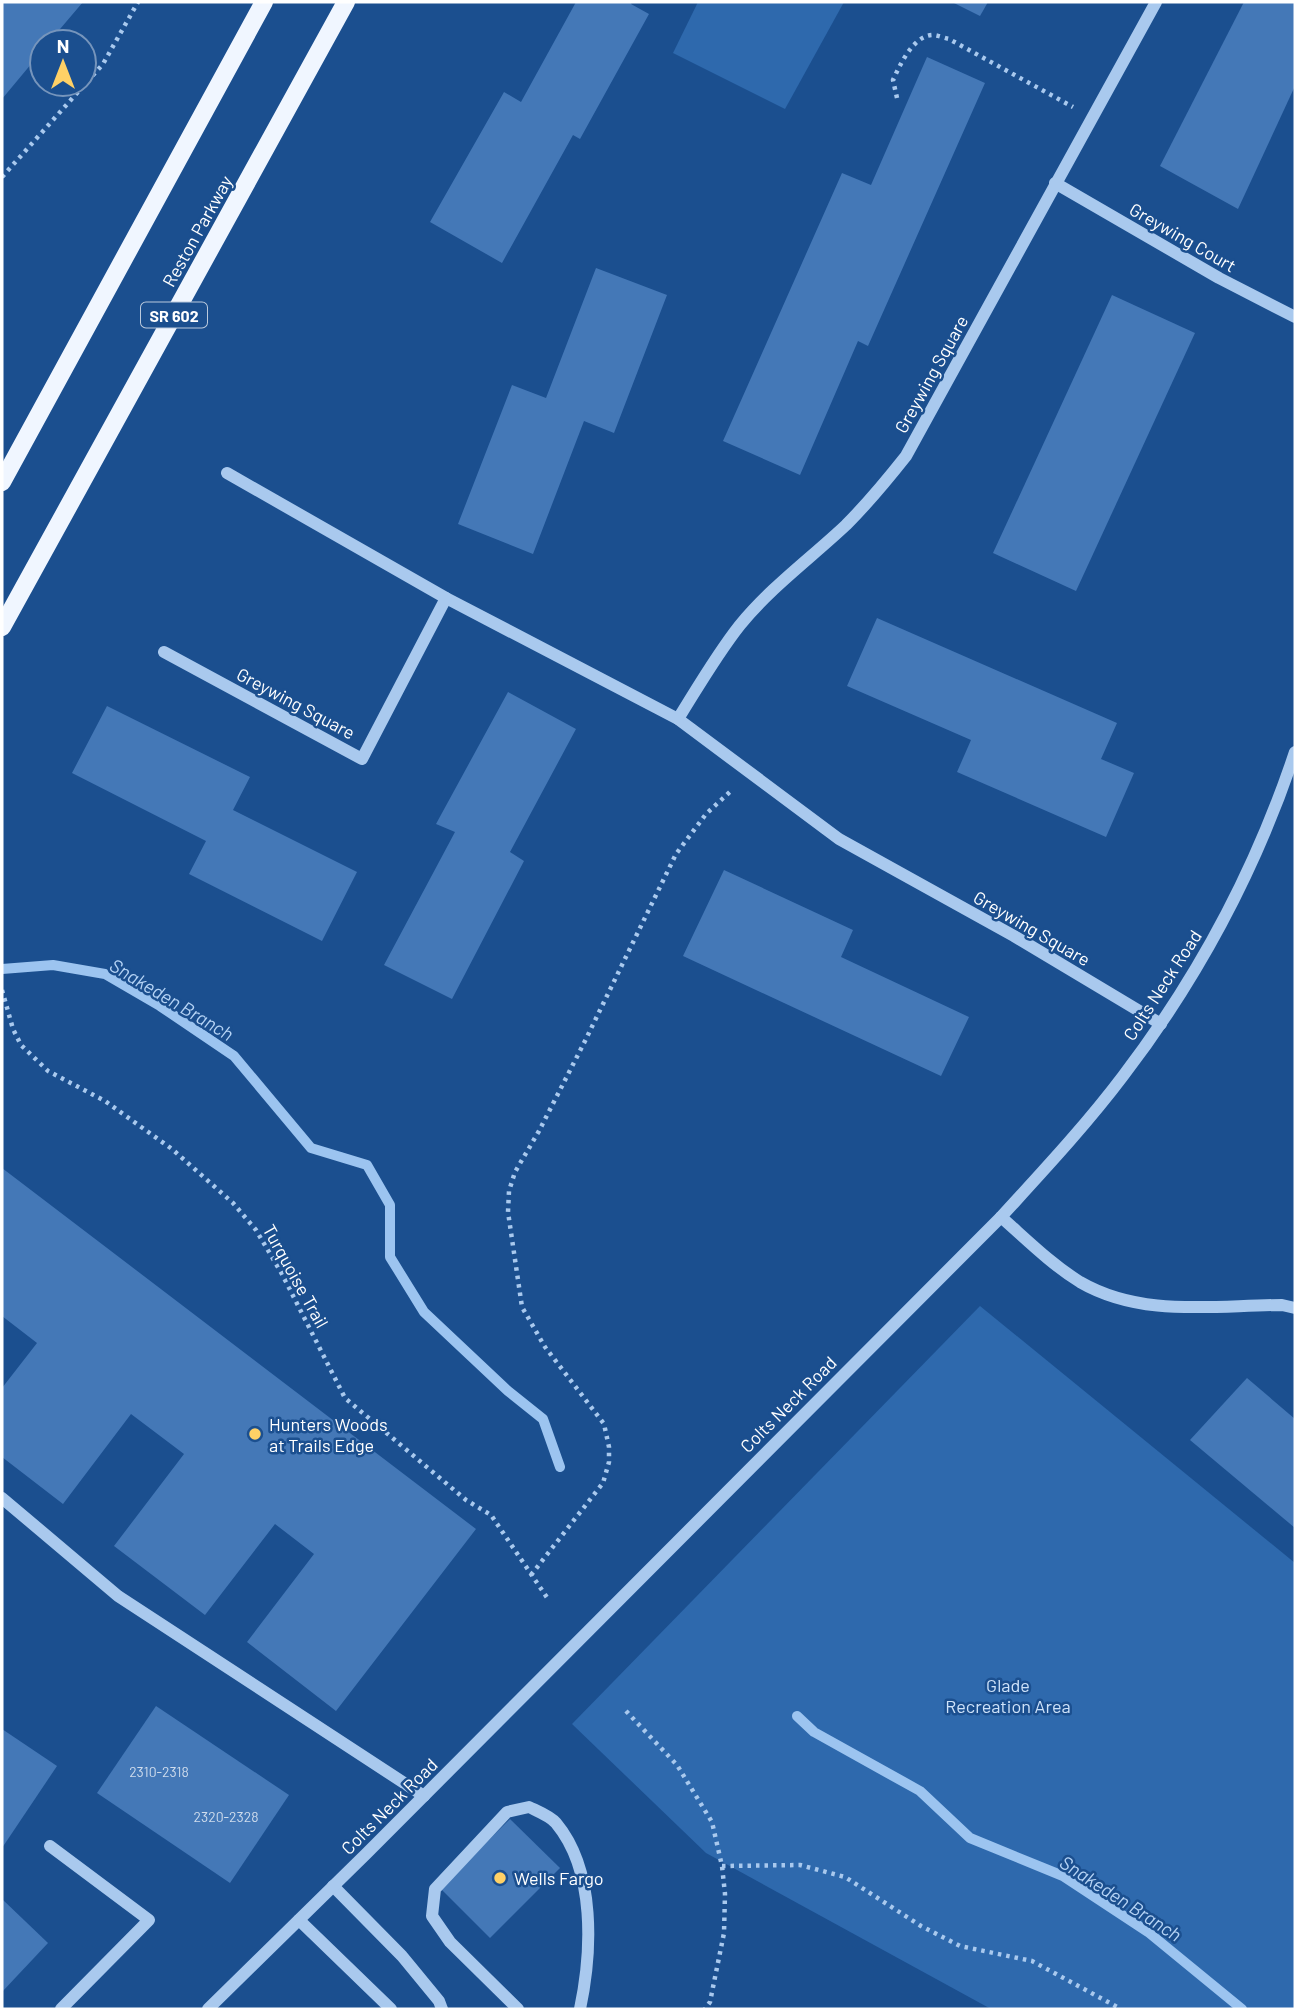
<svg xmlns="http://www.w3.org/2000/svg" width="1297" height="2011" font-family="Barlow,sans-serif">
	<rect width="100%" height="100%" fill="#1b4f8f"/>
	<g fill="#2e69ad">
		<path d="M698 2H844L785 109 673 53Z"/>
		<path d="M980 1306 1295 1563V2009H991L706 1853 572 1724Z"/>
	</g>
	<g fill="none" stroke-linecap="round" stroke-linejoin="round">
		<g stroke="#9cc4f0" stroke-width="10">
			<path d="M2 969 53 965 105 974 160 1006 234 1056 311 1148 367 1165 390 1205V1257L424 1312 508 1391 543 1419 560 1467"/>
			<path d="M797 1716 814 1732 920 1791 970 1838 1063 1876 1148 1932 1242 2009"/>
		</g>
	</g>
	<g fill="#4478b7">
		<path d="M2 2H83L49 42H42V51L2 99Z"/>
		<path d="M576 2H632L631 4 649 14 580 139 573 135 502 263 430 222 504 92 521 102Z"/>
		<path d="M952 2H988L980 16Z"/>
		<path d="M1244 2H1295V86L1238 209 1160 166Z"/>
		<path d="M927 57 985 83 868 346 858 341 800 475 723 441 842 173 871 185Z"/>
		<path d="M596 268 667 295 614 433 584 421 533 554 458 524 512 385 546 398Z"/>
		<path d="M1112 295 1195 333 1076 591 993 553Z"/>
		<path d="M877 618 1117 723 1101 759 1134 773 1106 837 957 772 971 740 847 686Z"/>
		<path d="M508 692 576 729 510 852 524 861 452 999 384 965 455 832 436 824Z"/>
		<path d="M107 706 250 777 233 810 357 872 322 941 189 874 206 841 72 773Z"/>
		<path d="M724 870 853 930 841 957 969 1017 941 1076 683 956Z"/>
		<path d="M2 1168 476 1529 336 1711 247 1642 314 1554 275 1524 205 1615 114 1546 184 1454 131 1414 63 1504 2 1457V1388L37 1343 2 1316Z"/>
		<path d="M1247 1378 1295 1419V1528L1190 1440Z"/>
		<path d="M156 1706 289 1795 230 1883 97 1793Z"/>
		<path d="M2 1729 57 1766 2 1848Z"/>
		<path d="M510 1819 560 1868 490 1938 440 1888Z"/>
		<path d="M2 1899 48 1943 2 1992Z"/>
	</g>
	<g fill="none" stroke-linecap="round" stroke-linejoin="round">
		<g stroke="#a9c9ee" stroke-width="4.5" stroke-dasharray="3.5 5" stroke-linecap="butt">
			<path d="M897 98 893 80C900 65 913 36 932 35 937 35 944 38 949 39L1073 107"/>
			<path d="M2 177 103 64 138 2"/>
			<path d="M2 990 13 1029 21 1045 48 1071 105 1101 137 1124 172 1149 233 1203 256 1230 282 1274 345 1398 466 1500 491 1515 548 1599"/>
			<path d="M531 1575 603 1483 609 1462V1447L604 1424 545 1347 522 1307 508 1212 509 1191 515 1172 539 1131 585 1041 676 854 706 814 733 789"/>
			<path d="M626 1711 677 1765 712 1822 722 1866 725 1894 724 1933 710 2002 705 2009"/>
			<path d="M722 1866 800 1865 845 1877 921 1926 960 1946 1032 1961 1121 2009"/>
		</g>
		<g stroke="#a9c9ee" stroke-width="12">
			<path d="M1055 183 1219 278 1295 317"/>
			<path d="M227 473 446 598 678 719 839 839 1014 936 1161 1024"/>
			<path d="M164 652 362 759 446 598"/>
			<path d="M678 719C698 687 717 654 740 625 771 587 811 558 846 525 868 503 887 480 906 456L1156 2"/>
			<path d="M1001 1217C1026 1239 1051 1264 1080 1282 1142 1318 1214 1305 1282 1305L1295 1308"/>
			<path d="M2 1498 118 1596 424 1796"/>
			<path d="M50 1846 149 1920 61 2009"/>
			<path d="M333 1886 402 1956 439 2001 442 2009"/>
			<path d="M299 1920 391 2009"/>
			<path d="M208 2009 366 1854 1001 1217C1043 1171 1086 1125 1123 1076 1198 978 1256 869 1295 752"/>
			<path d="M518 2009 450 1942 432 1916 435 1889 507 1812 529 1807C537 1811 550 1816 556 1823 596 1871 592 1952 580 2009"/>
		</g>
		<g stroke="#f0f6ff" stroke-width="18">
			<path d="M2 482 264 2"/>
			<path d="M2 627 346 2"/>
		</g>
	</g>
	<g fill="#ffd166" stroke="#1b4f8f" stroke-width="2.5">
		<circle cx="255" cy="1434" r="7"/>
		<circle cx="500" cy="1878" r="7"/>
	</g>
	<g text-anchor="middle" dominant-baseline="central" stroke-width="5" stroke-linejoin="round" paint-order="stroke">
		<g font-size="14" fill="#d0dded">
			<text x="159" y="1771">2310-2318</text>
			<text x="226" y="1816">2320-2328</text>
		</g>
		<rect fill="#1b4f8f" stroke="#bbcadd" stroke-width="2" x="141" y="302.5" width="66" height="25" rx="5"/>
		<g font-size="16" font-weight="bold" fill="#fff">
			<text x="174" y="315">SR 602</text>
		</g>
		<g font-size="18" fill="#fff" stroke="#1b4f8f">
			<text transform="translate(197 231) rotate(-61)">Reston Parkway</text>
			<text transform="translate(1183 237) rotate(30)">Greywing Court</text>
			<text transform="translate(931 374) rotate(-61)">Greywing Square</text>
			<text transform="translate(296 703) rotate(28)">Greywing Square</text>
			<text transform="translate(1032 928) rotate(30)">Greywing Square</text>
			<text transform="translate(1162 985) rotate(-57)">Colts Neck Road</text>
			<text transform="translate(296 1276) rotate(61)">Turquoise Trail</text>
			<text transform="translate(788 1404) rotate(-45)">Colts Neck Road</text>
			<text transform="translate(389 1806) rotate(-45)">Colts Neck Road</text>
		</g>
		<g font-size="18" fill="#fff" stroke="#1b4f8f" text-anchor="start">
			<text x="269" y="1424">Hunters Woods<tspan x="269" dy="21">at Trails Edge</tspan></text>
			<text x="514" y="1878">Wells Fargo</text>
		</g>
		<g font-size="18" fill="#cfe3fa" stroke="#1b4f8f">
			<text x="1008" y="1685">Glade<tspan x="1008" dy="21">Recreation Area</tspan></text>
		</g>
		<g font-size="19" font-style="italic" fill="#b5d3f5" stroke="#1b4f8f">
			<text transform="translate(172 999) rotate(31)">Snakeden Branch</text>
			<text transform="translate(1121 1898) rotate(33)">Snakeden Branch</text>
		</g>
	</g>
	<rect width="1297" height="2011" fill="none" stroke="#ffffff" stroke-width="7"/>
	<g transform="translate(63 63)"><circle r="33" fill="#1b4f8f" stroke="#7695bc" stroke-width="2"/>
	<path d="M0-5L12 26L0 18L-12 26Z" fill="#ffd166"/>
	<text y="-10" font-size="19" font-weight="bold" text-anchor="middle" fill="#ffffff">N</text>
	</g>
</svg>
